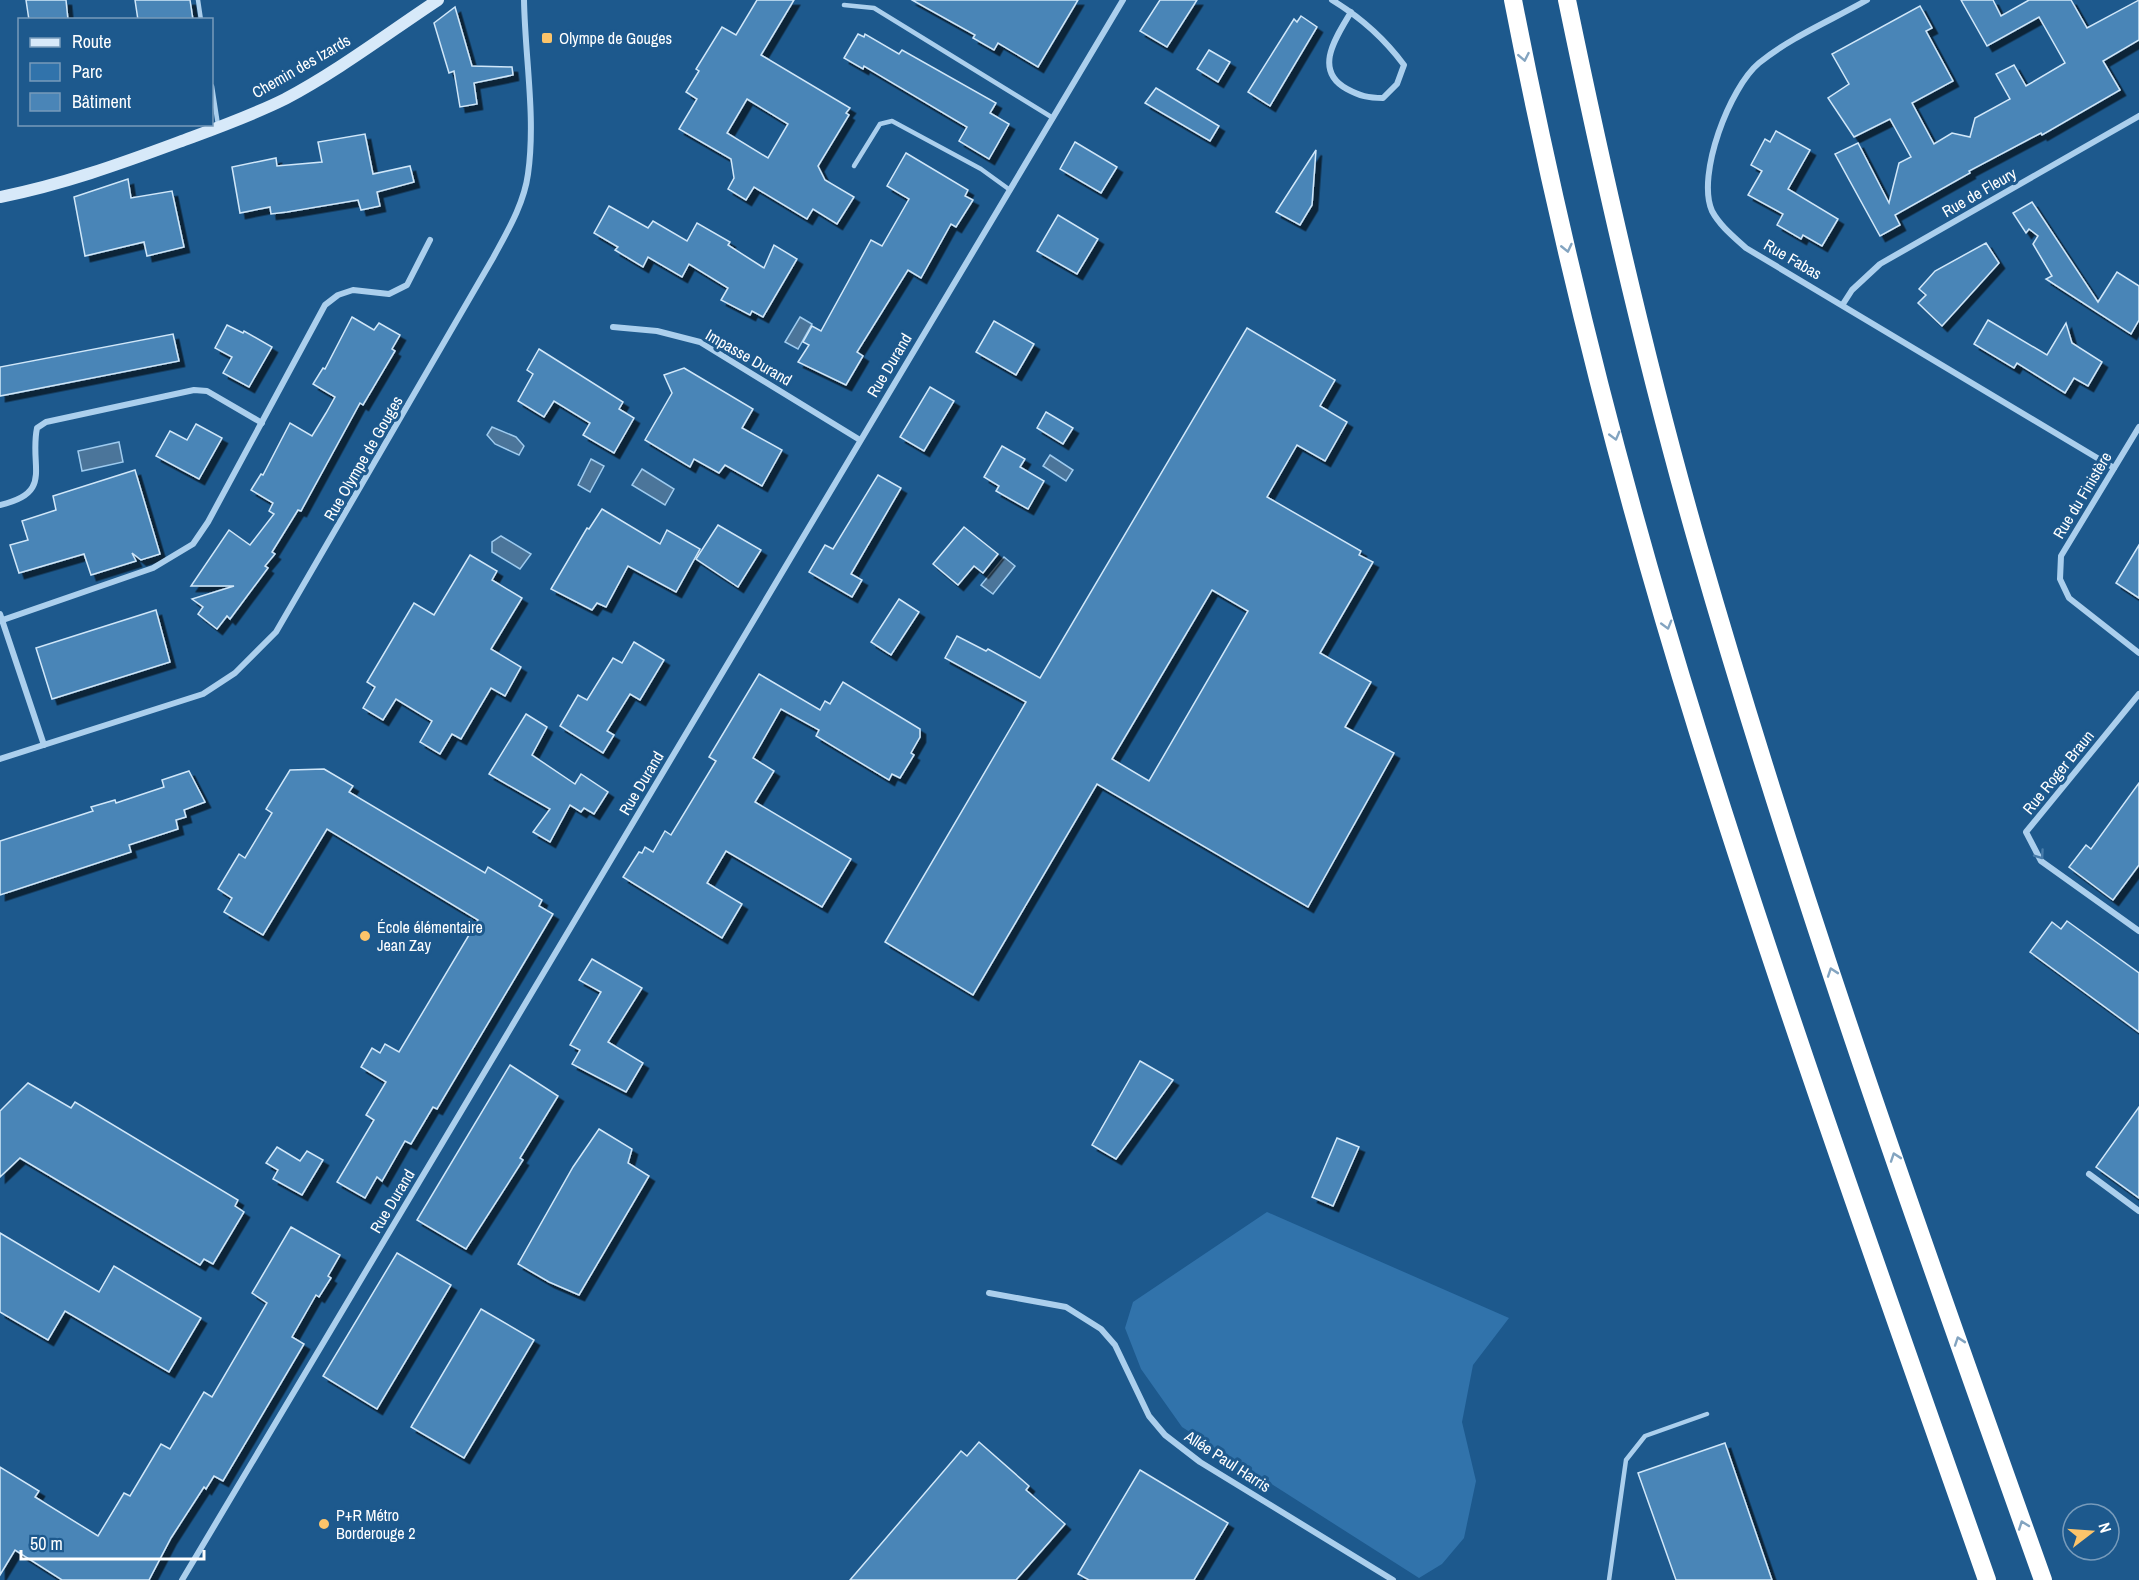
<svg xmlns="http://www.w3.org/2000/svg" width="2139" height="1580" font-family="'Archivo Narrow',sans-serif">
	<defs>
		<filter id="shadow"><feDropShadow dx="5.5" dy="5.5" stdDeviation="0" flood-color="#0009"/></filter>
	</defs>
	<rect width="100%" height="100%" fill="#1d598d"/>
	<path fill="#3173ab" d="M1267 1212 1509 1318 1473 1365 1462 1422 1476 1481 1464 1538 1442 1564 1419 1578 1182 1427 1141 1369 1125 1328 1133 1302Z"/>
	<g fill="#4b759a" stroke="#9ecbef" stroke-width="1.5">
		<path d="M800 317 812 324 798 349 785 342Z"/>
		<path d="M492 427 516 437 524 446 519 455 495 444 487 435Z"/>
		<path d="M119 442 123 462 82 471 78 451Z"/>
		<path d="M1050 455 1073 470 1066 481 1043 466Z"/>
		<path d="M591 459 604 466 590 492 578 485Z"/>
		<path d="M642 469 674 489 665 505 632 485Z"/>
		<path d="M501 536 531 554 520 569 492 552V542Z"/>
		<path d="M1004 557 1015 566 993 594 981 585Z"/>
	</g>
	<g fill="#4a85b7" stroke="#d0e7f9" stroke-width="1.5" fill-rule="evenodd" filter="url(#shadow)">
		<path d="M26 0H66L68 20H29Z"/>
		<path d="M135 0H190L193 20H138Z"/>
		<path d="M757 0H794L761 55 850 108 846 113 849 115 818 166 825 180 854 197 837 224 813 209 807 219 754 187 746 200 728 189 734 178 731 159 679 129 697 99 686 92 699 71 696 69 722 27 736 35ZM747 99 788 124 768 158 727 133Z"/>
		<path d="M912 0H1078L1038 67 998 43 994 50 973 38 975 35Z"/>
		<path d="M1160 0H1197L1167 47 1140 31Z"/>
		<path d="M1961 0H1993L2001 16 2029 0H2071L2087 28 2139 0V40L2103 61 2120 90 2042 135 2041 133 1969 171 1970 173 1895 215 1900 225 1880 236 1835 154 1858 143 1889 203 1899 163 1911 157 1890 119 1854 137 1828 98 1849 84 1832 54 1920 6 1932 28 1926 31 1953 81 1912 103 1934 144 1952 133 1970 137 1975 118 2010 99 1996 74 2014 65 2026 86 2065 63 2039 17 1987 46Z"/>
		<path d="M455 7 472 66 512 67 513 75 474 83 477 104 460 107 454 71 449 73 434 23Z"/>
		<path d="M1301 16 1317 27 1270 106 1248 92 1294 19 1297 22Z"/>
		<path d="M858 34 864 37 865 34 899 54 902 50 996 103 990 113 1009 124 989 159 959 141 967 127 864 66 863 69 844 58Z"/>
		<path d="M1209 50 1230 62 1218 82 1197 69Z"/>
		<path d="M1156 88 1219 126 1210 141 1145 103Z"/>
		<path d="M1776 131 1810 150 1788 189 1838 219 1822 246 1803 235 1801 239 1777 225 1783 214 1748 195 1762 171 1751 165 1765 139 1770 142Z"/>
		<path d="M365 134 373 174 410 166 414 182 377 192 380 206 361 210 358 200 287 212 271 214 270 207 240 213 232 167 276 158 277 166 322 162 318 142Z"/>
		<path d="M1075 142 1117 167 1101 193 1060 169Z"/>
		<path d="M1316 150 1312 205 1300 225 1276 212Z"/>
		<path d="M906 153 968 190 965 196 973 200 956 227 951 224 921 278 908 270 857 352 863 356 846 385 798 362 809 345 803 342 812 326 821 331 871 240 882 246 909 199 887 186Z"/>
		<path d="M128 179 131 198 172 191 184 247 147 256 144 242 85 256 74 197Z"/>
		<path d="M2032 202 2098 302 2117 272 2139 286V320L2131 334 2046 279 2052 276 2033 244 2038 236 2029 229 2026 233 2013 213Z"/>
		<path d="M609 206 648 228 653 221 687 241 697 223 730 242 728 245 764 268 774 245 797 259 763 317 752 311 750 315 721 300 728 288 689 264 682 277 648 257 643 267 615 250 618 247 594 233Z"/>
		<path d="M1058 215 1098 239 1077 274 1037 251Z"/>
		<path d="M1986 243 1999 263 1942 326 1918 303 1926 295 1919 289 1935 271Z"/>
		<path d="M352 317 374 330 379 323 400 335 392 349 395 351 363 405 360 403 301 511 298 510 272 552 275 554 265 566 268 568 230 619 227 616 217 629 198 614 203 607 192 599 234 586H191L229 530 250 545 274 514 269 511 273 503 251 490 261 474 263 475 290 423 312 436 326 413 335 397 313 384 323 368 325 369Z"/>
		<path d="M1988 320 2047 355 2066 323 2072 343 2102 362 2088 386 2074 378 2065 393 2017 363 2014 368 1974 344Z"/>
		<path d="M994 321 1034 344 1016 375 976 352Z"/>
		<path d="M227 325 243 333 244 331 272 347 249 387 223 373 232 357 215 348Z"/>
		<path d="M1247 328 1335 380 1320 406 1347 422 1325 461 1297 445 1267 497 1361 551 1359 555 1373 562 1320 653 1371 682 1345 727 1394 753 1308 907 1097 784 973 995 885 942 1026 702 945 658 957 636 986 651 988 649 1040 678ZM1212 590 1248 611 1149 781 1112 759Z"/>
		<path d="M173 334 179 361 0 396V367Z"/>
		<path d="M539 349 623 402 619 409 634 418 614 453 583 435 590 423 554 401 544 417 518 401 533 374 527 370Z"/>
		<path d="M684 368 753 409 742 428 782 450 762 486 725 465 719 473 694 459 690 467 645 440 672 393 664 375Z"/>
		<path d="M930 387 954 401 924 451 900 437Z"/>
		<path d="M1046 412 1073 428 1063 444 1037 428Z"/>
		<path d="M196 424 222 438 199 479 156 456 170 431 187 440Z"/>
		<path d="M1002 446 1025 459 1020 467 1044 481 1028 509 996 491 999 486 984 477Z"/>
		<path d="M135 470 160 554 141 560 132 553 136 561 91 575 84 554 19 573 10 545 28 540 22 521 56 510 53 496Z"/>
		<path d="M878 475 901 488 851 574 862 580 852 597 809 572 825 545 833 549Z"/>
		<path d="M602 509 660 544 667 530 700 549 676 592 628 566 606 607 597 603 592 610 551 589 587 528 589 529Z"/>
		<path d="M718 525 761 550 738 587 696 559Z"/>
		<path d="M964 527 998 554 983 573 974 566 958 585 933 564Z"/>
		<path d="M2139 545V598L2116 583Z"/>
		<path d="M470 555 497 571 492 580 522 598 491 649 521 667 505 696 491 688 461 739 452 734 440 754 420 742 432 721 396 699 383 720 363 708 375 687 367 682 414 603 434 615Z"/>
		<path d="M899 599 919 612 891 655 871 642Z"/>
		<path d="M156 610 170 662 52 699 36 648Z"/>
		<path d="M634 642 664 660 640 700 630 694 607 731 614 735 603 753 560 726 578 695 587 700 613 658 622 663Z"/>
		<path d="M759 674 820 710 825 701 830 704 843 682 920 729V737L911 753 914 755 900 778 892 774 889 780 816 736 819 730 781 709 753 758 774 771 755 802 851 859 822 907 726 851 707 883 742 904 722 938 623 877 639 852 642 853 645 847 653 852 665 831 671 835 716 761 709 757Z"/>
		<path d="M526 714 547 727 532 755 575 784 581 774 608 792 594 814 584 808 581 812 570 805 550 842 533 832 550 809 489 774Z"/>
		<path d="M324 769 353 786 349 792 485 873 488 867 542 900 539 906 553 914 437 1109 433 1107 411 1144 405 1141 382 1181 377 1177 365 1198 337 1182 374 1120 366 1115 386 1082 361 1067 372 1048 380 1053 385 1044 399 1052 478 920 327 829 263 935 224 912 232 898 218 889 239 854 245 858 272 813 266 809 290 770Z"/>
		<path d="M189 771 205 802 184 810 186 817 176 820 178 829 129 845 131 852 0 895V841L93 811 91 807 115 800 116 803 164 787 162 780Z"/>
		<path d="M2139 783V865L2113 900 2069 867 2086 845 2091 849Z"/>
		<path d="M2067 921 2139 973V1032L2030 952 2052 922 2061 929Z"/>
		<path d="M592 959 642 988 608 1042 643 1063 626 1092 572 1064 580 1050 570 1045 601 992 579 980Z"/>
		<path d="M1140 1061 1173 1080 1116 1159 1092 1145Z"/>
		<path d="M510 1065 558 1096 520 1158 523 1160 466 1249 417 1220Z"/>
		<path d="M28 1083 71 1108 75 1102 238 1200 235 1206 244 1212 213 1264 204 1259 200 1265 20 1158 0 1177V1111Z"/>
		<path d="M2139 1107V1198L2096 1167Z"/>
		<path d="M599 1129 632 1149 628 1163 649 1176 579 1295 549 1282 518 1264 573 1167Z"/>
		<path d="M1337 1138 1359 1147 1333 1206 1312 1197Z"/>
		<path d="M277 1147 300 1161 307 1151 323 1160 302 1195 273 1179 278 1170 266 1163Z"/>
		<path d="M291 1227 340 1255 328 1276 331 1278 319 1297 316 1295 292 1337 304 1344 223 1481 214 1476 206 1489 204 1487 171 1538 149 1580H62L15 1550 0 1575V1467L39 1491 35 1497 98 1536 124 1493 130 1496 161 1444 170 1449 204 1392 212 1397 267 1303 252 1293Z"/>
		<path d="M0 1233 99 1292 114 1266 201 1318 169 1372 65 1311 48 1340 0 1312Z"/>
		<path d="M397 1253 451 1285 377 1409 323 1376Z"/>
		<path d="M481 1309 534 1340 464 1458 411 1427Z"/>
		<path d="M979 1442 1029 1486 1026 1490 1065 1524 1016 1580H850L961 1451 967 1456Z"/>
		<path d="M1725 1443 1772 1580H1676L1638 1473Z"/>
		<path d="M1140 1470 1228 1523 1194 1580H1089L1078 1574Z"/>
	</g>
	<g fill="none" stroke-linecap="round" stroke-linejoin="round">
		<g stroke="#abcfed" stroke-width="4.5">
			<path d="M198 0 201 20"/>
			<path d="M844 5 874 8 1053 118"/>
			<path d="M212 86 218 125"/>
			<path d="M854 166 880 124 892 121 981 169 1010 190"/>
			<path d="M1609 1580 1626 1460 1645 1436 1707 1414"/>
		</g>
		<g stroke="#abcfed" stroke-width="6">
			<path d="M1332 0C1360 17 1384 38 1404 65L1397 84 1383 98C1368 98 1360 96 1347 89 1312 70 1337 36 1351 12"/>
			<path d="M1867 0C1832 20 1791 37 1759 63 1730 87 1696 175 1712 211 1720 226 1734 237 1746 248L2114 468"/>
			<path d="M1843 304 1852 290 1880 264 2139 116"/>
			<path d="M613 327 657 331 700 342 860 440"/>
			<path d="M2139 427 2061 556 2060 579 2069 598 2139 653"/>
			<path d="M0 505C54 493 29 467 37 428L46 422 194 390 207 391 262 423"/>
			<path d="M0 614 44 745"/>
			<path d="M0 621 153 568 193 544 208 522 325 305 338 295 353 290 389 294 407 285 430 240"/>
			<path d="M2139 694 2026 832 2041 861 2139 931"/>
			<path d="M0 759 203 694 235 673 276 632 493 258C507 232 524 204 528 174 536 117 525 58 524 0"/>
			<path d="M2089 1174 2139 1211"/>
			<path d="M989 1293 1066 1307 1101 1329 1115 1345 1149 1416 1165 1435 1200 1462 1393 1580"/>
			<path d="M182 1580 1123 0"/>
		</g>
		<path stroke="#d7e9f9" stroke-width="12" d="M0 197C61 185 120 164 179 142 214 129 251 116 285 99 338 71 388 33 438 0"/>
		<g stroke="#fff" stroke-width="18">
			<path d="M1513 0C1561 246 1623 492 1698 732 1787 1017 1888 1298 1987 1580"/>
			<path d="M1567 0C1605 184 1647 368 1699 549 1799 897 1921 1239 2043 1580"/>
		</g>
	</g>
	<defs><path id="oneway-chevron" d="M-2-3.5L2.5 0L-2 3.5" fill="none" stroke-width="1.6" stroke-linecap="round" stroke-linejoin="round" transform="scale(1.5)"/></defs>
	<g stroke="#83a4c0">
		<use href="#oneway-chevron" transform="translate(1524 57) rotate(79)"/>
		<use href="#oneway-chevron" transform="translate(1567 248) rotate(77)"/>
		<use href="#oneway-chevron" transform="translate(1615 436) rotate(75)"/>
		<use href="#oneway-chevron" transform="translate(1667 625) rotate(74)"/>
		<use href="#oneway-chevron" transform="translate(1832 972) rotate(-109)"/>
		<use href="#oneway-chevron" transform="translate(1895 1157) rotate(-109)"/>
		<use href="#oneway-chevron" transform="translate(1959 1341) rotate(-109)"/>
		<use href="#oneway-chevron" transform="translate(2023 1525) rotate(-110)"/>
	</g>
	<use stroke="#487caa" href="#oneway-chevron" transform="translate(2040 855) rotate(55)"/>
	<g fill="#fcc46a" stroke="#1d598d" stroke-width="2">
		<rect x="541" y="32" width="12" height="12" rx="3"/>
		<circle cx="365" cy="936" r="6"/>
		<circle cx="324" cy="1524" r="6"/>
	</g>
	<g text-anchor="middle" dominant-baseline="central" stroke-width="6" stroke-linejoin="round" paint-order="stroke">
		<g font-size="16" fill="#fff" stroke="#1d598d" text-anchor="start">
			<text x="559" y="38">Olympe de Gouges</text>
			<text x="377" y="927">École élémentaire<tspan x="377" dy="18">Jean Zay</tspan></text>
			<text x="336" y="1515">P+R Métro<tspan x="336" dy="18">Borderouge 2</tspan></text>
		</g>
		<g font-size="16" fill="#fff" stroke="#1d598d">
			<text transform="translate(301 66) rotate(-30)">Chemin des Izards</text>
			<text transform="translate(1979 192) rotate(-30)">Rue de Fleury</text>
			<text transform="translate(1793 259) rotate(30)">Rue Fabas</text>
			<text transform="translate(749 357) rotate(30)">Impasse Durand</text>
			<text transform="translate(889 365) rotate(-59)">Rue Durand</text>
			<text transform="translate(363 458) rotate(-60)">Rue Olympe de Gouges</text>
			<text transform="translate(2082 495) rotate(-59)">Rue du Finistère</text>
			<text transform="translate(2058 772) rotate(-51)">Rue Roger Braun</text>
			<text transform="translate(641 783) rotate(-59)">Rue Durand</text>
			<text transform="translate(392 1201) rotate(-59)">Rue Durand</text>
			<text transform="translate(1228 1461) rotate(33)">Allée Paul Harris</text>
		</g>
	</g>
	<rect x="18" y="18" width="195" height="108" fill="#1d598d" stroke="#779bbb" stroke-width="1.5"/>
	<rect x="30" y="38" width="30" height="9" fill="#d7e9f9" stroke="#779bbb" stroke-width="1.5"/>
	<text x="72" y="48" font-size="18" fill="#ffffff">Route</text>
	<rect x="30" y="63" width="30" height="18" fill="#3173ab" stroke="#779bbb" stroke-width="1.5"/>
	<text x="72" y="78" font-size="18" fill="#ffffff">Parc</text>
	<rect x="30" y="93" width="30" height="18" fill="#4a85b7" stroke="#779bbb" stroke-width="1.5"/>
	<text x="72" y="108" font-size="18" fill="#ffffff">Bâtiment</text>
	<g transform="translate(2091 1532) rotate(73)"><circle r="28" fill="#1d598d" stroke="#779bbb" stroke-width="1.5"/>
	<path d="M0-4.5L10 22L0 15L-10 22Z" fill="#fcc46a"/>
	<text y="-9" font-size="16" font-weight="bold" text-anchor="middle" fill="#ffffff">N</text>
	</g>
	<path d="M21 1550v9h183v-9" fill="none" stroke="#ffffff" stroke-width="3"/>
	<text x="30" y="1550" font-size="18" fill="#ffffff" stroke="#1d598d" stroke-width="4.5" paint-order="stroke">50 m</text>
</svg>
